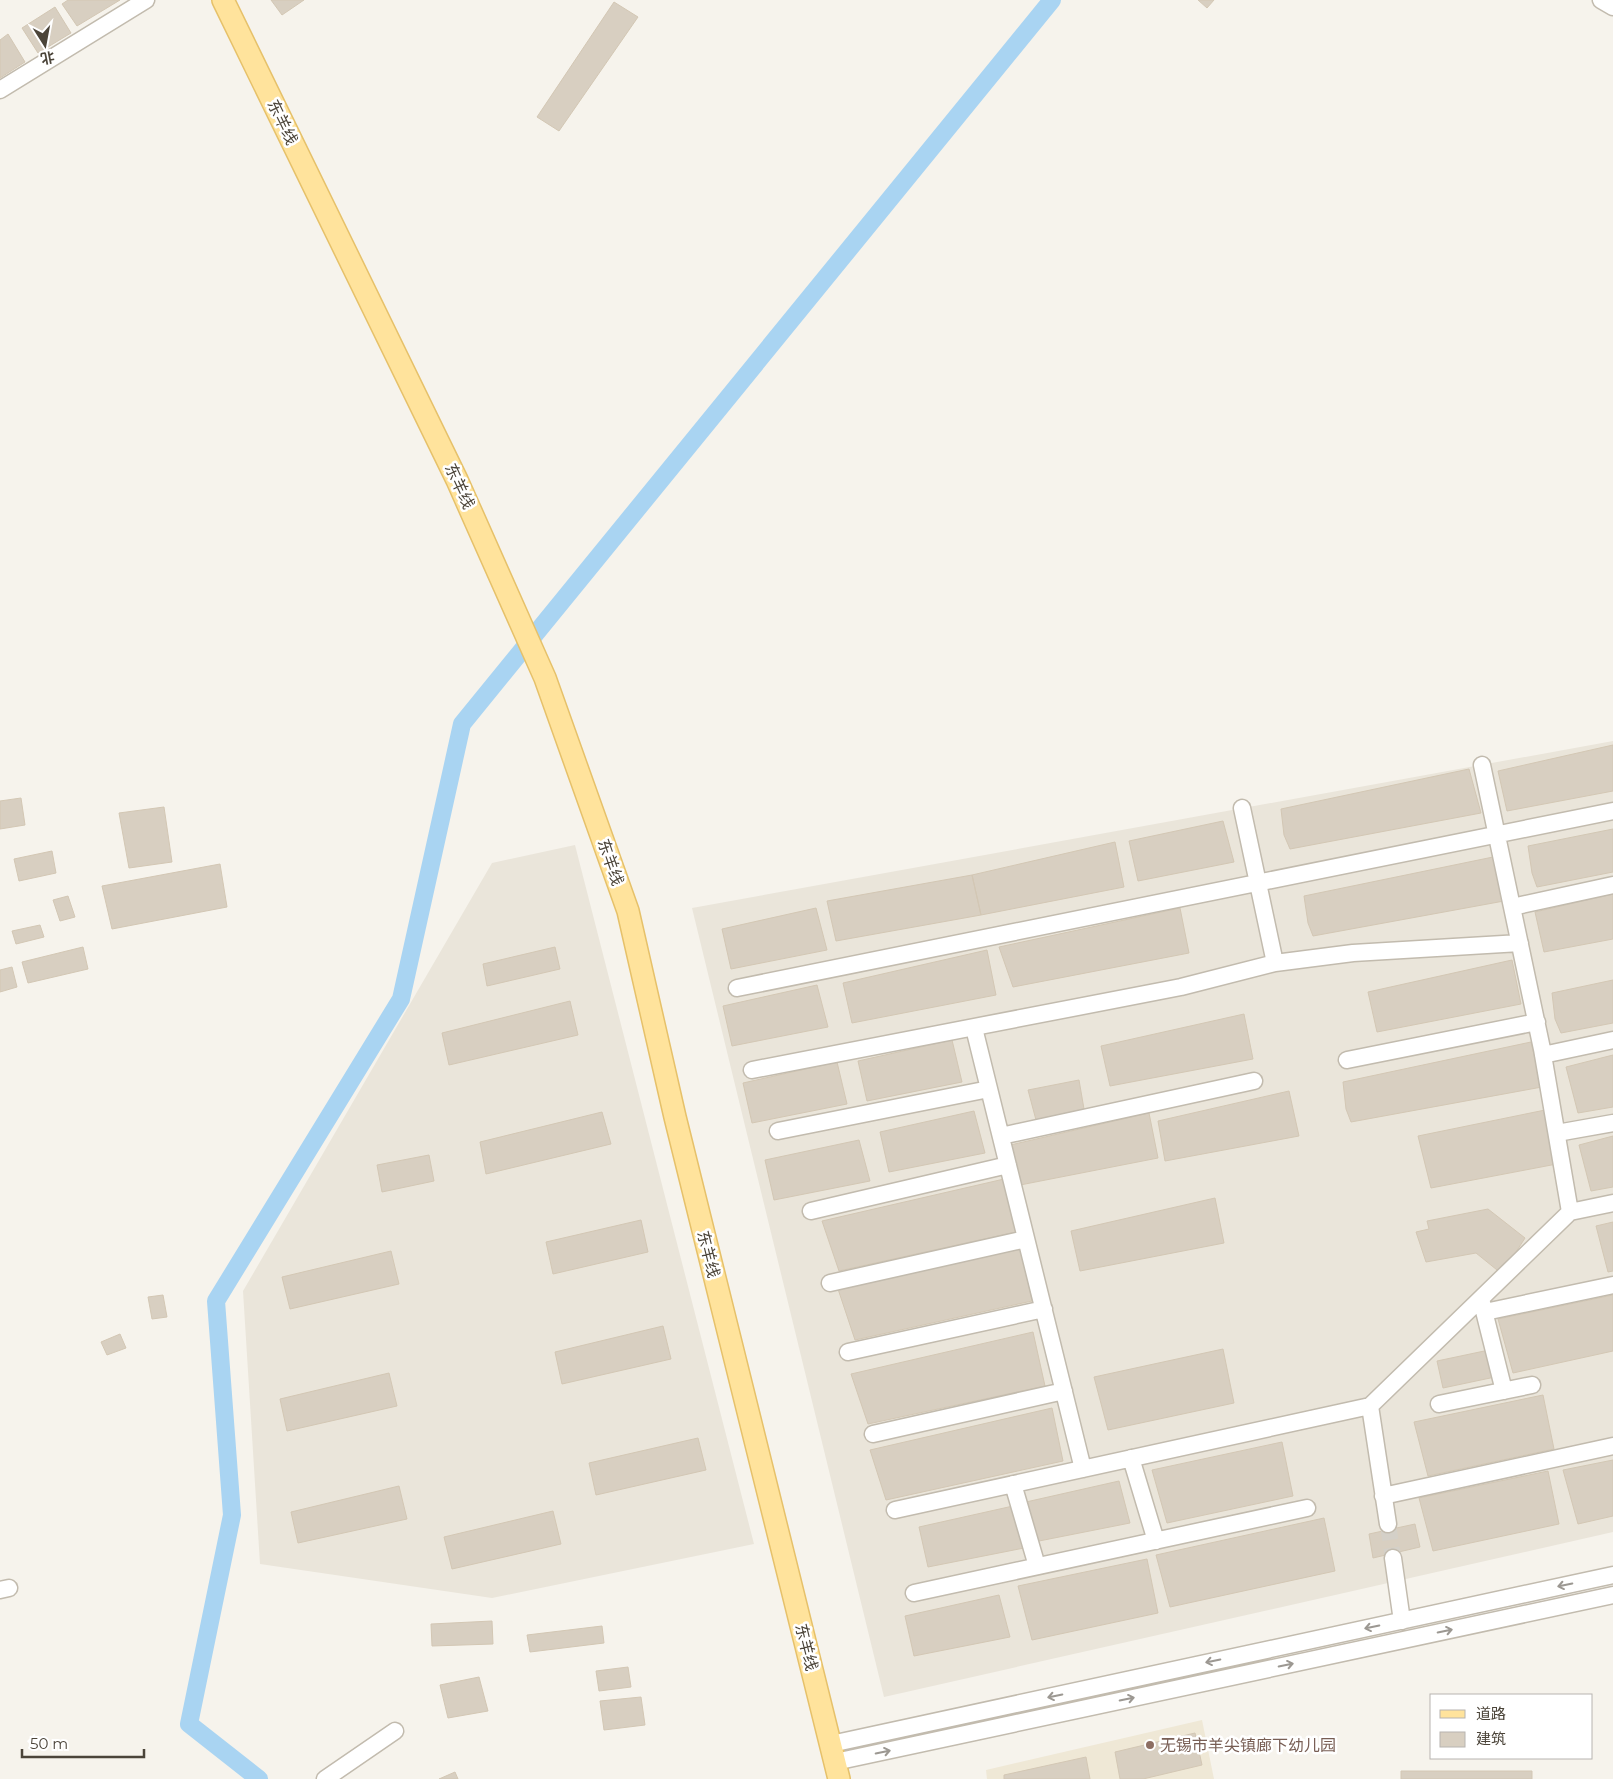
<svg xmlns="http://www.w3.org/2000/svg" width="1613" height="1779" viewBox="0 0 1613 1779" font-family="Montserrat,'Noto Sans SC',sans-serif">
  <rect width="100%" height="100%" fill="#f6f3ec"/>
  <path fill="#eae5da" d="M1613,741V1532L884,1697L692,908Z
    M575,845L754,1544L492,1598L260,1564L243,1291L492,863Z"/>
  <path fill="#efe8d6" d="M1202,1720L1214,1779H987L986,1770Z"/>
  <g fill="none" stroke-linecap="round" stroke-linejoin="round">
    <path stroke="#a9d4f2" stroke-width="18" d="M259,1779L189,1724L232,1515L216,1301L401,999L462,724L1052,0"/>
  </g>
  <path fill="#d8cfc1" stroke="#d3c7b4" d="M68,0H120L77,26L62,4Z
    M271,0H304L282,15Z
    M1198,0H1214L1207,8Z
    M614,2L638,17L559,131L537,117Z
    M55,7L71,33L38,53L22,28Z
    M8,34L25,62L0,78V40Z
    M1613,745V791L1507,811L1498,771Z
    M1469,769L1481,813L1290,849L1284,835L1281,809Z
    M21,798L25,825L0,829V801Z
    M164,807L172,862L129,868L119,813Z
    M1223,821L1234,862L1138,881L1129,841Z
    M1613,829V872L1537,887L1532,873L1528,846Z
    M1115,842L1124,887L981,915L972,875Z
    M52,851L56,873L19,881L14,859Z
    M1493,857L1504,901L1313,936L1308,923L1304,896Z
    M220,864L227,907L112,929L102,886Z
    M972,875L981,915L836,941L827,901Z
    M1613,894V939L1544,952L1535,912Z
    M68,896L75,917L60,921L53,900Z
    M816,908L827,950L731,969L722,929Z
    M1180,908L1189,953L1013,987L999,947Z
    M40,925L44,937L16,944L12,931Z
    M83,947L88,969L28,983L22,962Z
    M555,947L560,969L487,986L483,964Z
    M987,950L996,995L852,1023L843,983Z
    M1512,960L1521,1004L1377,1032L1368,992Z
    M12,967L17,987L0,992V970Z
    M1613,980V1023L1561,1033L1555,1019L1552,993Z
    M817,985L828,1027L732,1046L723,1006Z
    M570,1001L578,1035L449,1065L442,1033Z
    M1244,1014L1253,1059L1110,1086L1101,1046Z
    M952,1040L962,1082L867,1101L858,1061Z
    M1531,1042L1542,1087L1351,1122L1346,1109L1343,1082Z
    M1613,1055V1107L1578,1113L1566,1067Z
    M837,1062L847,1104L752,1123L743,1083Z
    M1079,1080L1084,1109L1036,1120L1028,1090Z
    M1289,1091L1299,1136L1165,1161L1158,1121Z
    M1550,1109L1562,1163L1431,1188L1418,1136Z
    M974,1111L985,1153L889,1172L880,1132Z
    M602,1112L611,1144L486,1174L480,1142Z
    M1149,1113L1158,1158L1015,1186L1006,1146Z
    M1613,1136V1187L1591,1191L1579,1145Z
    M859,1140L870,1181L774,1200L765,1160Z
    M429,1155L434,1181L382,1192L377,1165Z
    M1004,1179L1016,1232L839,1271L822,1221Z
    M1215,1198L1224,1243L1080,1271L1071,1231Z
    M1488,1209L1525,1238L1502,1274L1476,1253L1426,1262L1416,1232L1429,1229L1427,1221Z
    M641,1220L648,1252L553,1274L546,1242Z
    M1613,1222V1271L1608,1272L1596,1226Z
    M1021,1247L1032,1301L855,1340L838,1289Z
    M391,1251L399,1284L290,1309L282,1277Z
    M163,1295L167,1317L152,1319L148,1297Z
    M1613,1295V1351L1513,1373L1498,1319Z
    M663,1326L671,1359L562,1384L555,1352Z
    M1033,1332L1045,1386L868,1424L851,1374Z
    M120,1334L126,1348L107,1355L101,1342Z
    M1223,1349L1234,1403L1108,1430L1094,1377Z
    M1489,1350L1495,1377L1443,1388L1437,1361Z
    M389,1373L397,1406L287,1431L280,1399Z
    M1543,1395L1554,1449L1428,1476L1414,1422Z
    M1052,1408L1063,1461L886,1500L870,1450Z
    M698,1438L706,1470L596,1495L589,1463Z
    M1282,1442L1293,1496L1167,1523L1152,1470Z
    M1613,1460V1516L1578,1524L1563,1470Z
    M1548,1471L1559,1524L1433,1551L1419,1498Z
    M1119,1481L1130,1523L1034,1542L1026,1502Z
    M399,1486L407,1519L298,1543L291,1512Z
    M1013,1506L1024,1548L928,1567L919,1527Z
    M553,1511L561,1544L452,1569L444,1537Z
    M1324,1518L1335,1571L1170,1607L1156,1555Z
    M1415,1524L1420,1547L1373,1558L1369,1534Z
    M1147,1559L1158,1613L1032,1640L1018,1586Z
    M999,1595L1010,1637L914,1656L905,1616Z
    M492,1621L493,1644L432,1646L431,1624Z
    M602,1626L604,1643L530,1652L527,1635Z
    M628,1667L631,1687L599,1691L596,1671Z
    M479,1677L488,1711L448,1718L440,1685Z
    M641,1697L645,1725L604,1730L600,1701Z
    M1195,1733L1202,1765L1143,1779H1120L1115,1752Z
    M1086,1757L1090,1779H1004V1775Z
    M1401,1771H1532V1779H1401Z
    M455,1772L458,1779H439Z"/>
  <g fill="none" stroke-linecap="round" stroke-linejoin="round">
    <path stroke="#d4d0c8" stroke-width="16" stroke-dasharray="16 8" stroke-linecap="butt" d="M1388,1524L1393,1558"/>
    <g stroke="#c2bbae" stroke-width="19">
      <path id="minor" d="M1601,0L1613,7
        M0,90L146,0
        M1242,808L1275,963
        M1512,907L1613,885
        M737,988L1613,811
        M974,1028L1083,1469
        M1543,1055L1613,1040
        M1347,1060L1537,1022
        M752,1070L1181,987L1275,963L1353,953L1520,943
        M778,1131L989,1089
        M1557,1133L1613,1123
        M1001,1136L1254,1081
        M811,1211L1008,1165
        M1570,1212L1613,1203
        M830,1283L1026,1239
        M1482,1303L1504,1391
        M1485,1312L1613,1285
        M848,1352L1044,1309
        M1439,1404L1532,1385
        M873,1434L1064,1391
        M1131,1458L1156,1541
        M1013,1484L1037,1566
        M1383,1496L1613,1446
        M895,1510L1370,1406
        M1388,1524L1370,1406L1570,1212L1542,1049L1482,765
        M1393,1558L1402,1621
        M0,1590L9,1588
        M914,1593L1307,1508
        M831,1744L1613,1575
        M835,1762L1613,1595
        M325,1779L395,1731"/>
    </g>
    <g stroke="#e6c16a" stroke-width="24">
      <path id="major" d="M223,0L457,480L545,678L628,911L675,1117L839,1779"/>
    </g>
    <use href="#minor" stroke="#fff" stroke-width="16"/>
    <use href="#major" stroke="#ffe39c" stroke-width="21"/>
  </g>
  <defs><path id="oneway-shaft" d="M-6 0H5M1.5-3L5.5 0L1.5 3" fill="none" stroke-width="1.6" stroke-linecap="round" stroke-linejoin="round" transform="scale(1.25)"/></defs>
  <g stroke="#9c9892">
    <use href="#oneway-shaft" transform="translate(1565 1585) rotate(168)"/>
    <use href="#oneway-shaft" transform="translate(1372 1627) rotate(168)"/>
    <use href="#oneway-shaft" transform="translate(1445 1631) rotate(-12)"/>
    <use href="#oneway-shaft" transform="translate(1213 1661) rotate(168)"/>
    <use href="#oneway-shaft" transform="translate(1286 1665) rotate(-12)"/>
    <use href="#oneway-shaft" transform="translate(1055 1696) rotate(168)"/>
    <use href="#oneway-shaft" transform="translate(1127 1699) rotate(-12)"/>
    <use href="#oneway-shaft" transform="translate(883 1752) rotate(-12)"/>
  </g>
  <circle fill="#8d6e63" stroke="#fff" stroke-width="2" cx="1150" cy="1745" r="5"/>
  <g text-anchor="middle" stroke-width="5" stroke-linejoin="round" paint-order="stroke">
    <g font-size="16" fill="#4b4439" stroke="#fff">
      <text transform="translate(283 122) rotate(64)" y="6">东羊线</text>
      <text transform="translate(460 486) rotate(65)" y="6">东羊线</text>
      <text transform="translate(611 862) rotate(71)" y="6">东羊线</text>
      <text transform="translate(709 1254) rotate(76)" y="6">东羊线</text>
      <text transform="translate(807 1647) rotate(76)" y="6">东羊线</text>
    </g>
    <g font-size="16" fill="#785e54" stroke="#fff" text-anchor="start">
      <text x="1160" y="1751">无锡市羊尖镇廊下幼儿园</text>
    </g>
  </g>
  <rect x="1430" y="1694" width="162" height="65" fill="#ffffff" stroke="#b7b4b0"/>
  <rect x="1440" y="1710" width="25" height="8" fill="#ffe39c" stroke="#b7b4b0"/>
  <text x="1476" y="1719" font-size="15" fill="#4b4439">道路</text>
  <rect x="1440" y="1732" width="25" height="15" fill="#d8cfc1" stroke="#b7b4b0"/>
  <text x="1476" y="1744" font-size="15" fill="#4b4439">建筑</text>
  <g transform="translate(45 45) rotate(169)" stroke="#ffffff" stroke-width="4" paint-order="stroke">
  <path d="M0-4L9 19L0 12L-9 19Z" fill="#4b4439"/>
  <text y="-8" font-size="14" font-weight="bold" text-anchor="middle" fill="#4b4439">北</text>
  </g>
  <path d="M22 1749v8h122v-8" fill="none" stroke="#4b4439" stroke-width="2.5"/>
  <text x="30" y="1749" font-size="15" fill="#4b4439" stroke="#ffffff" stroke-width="4" paint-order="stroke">50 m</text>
</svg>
